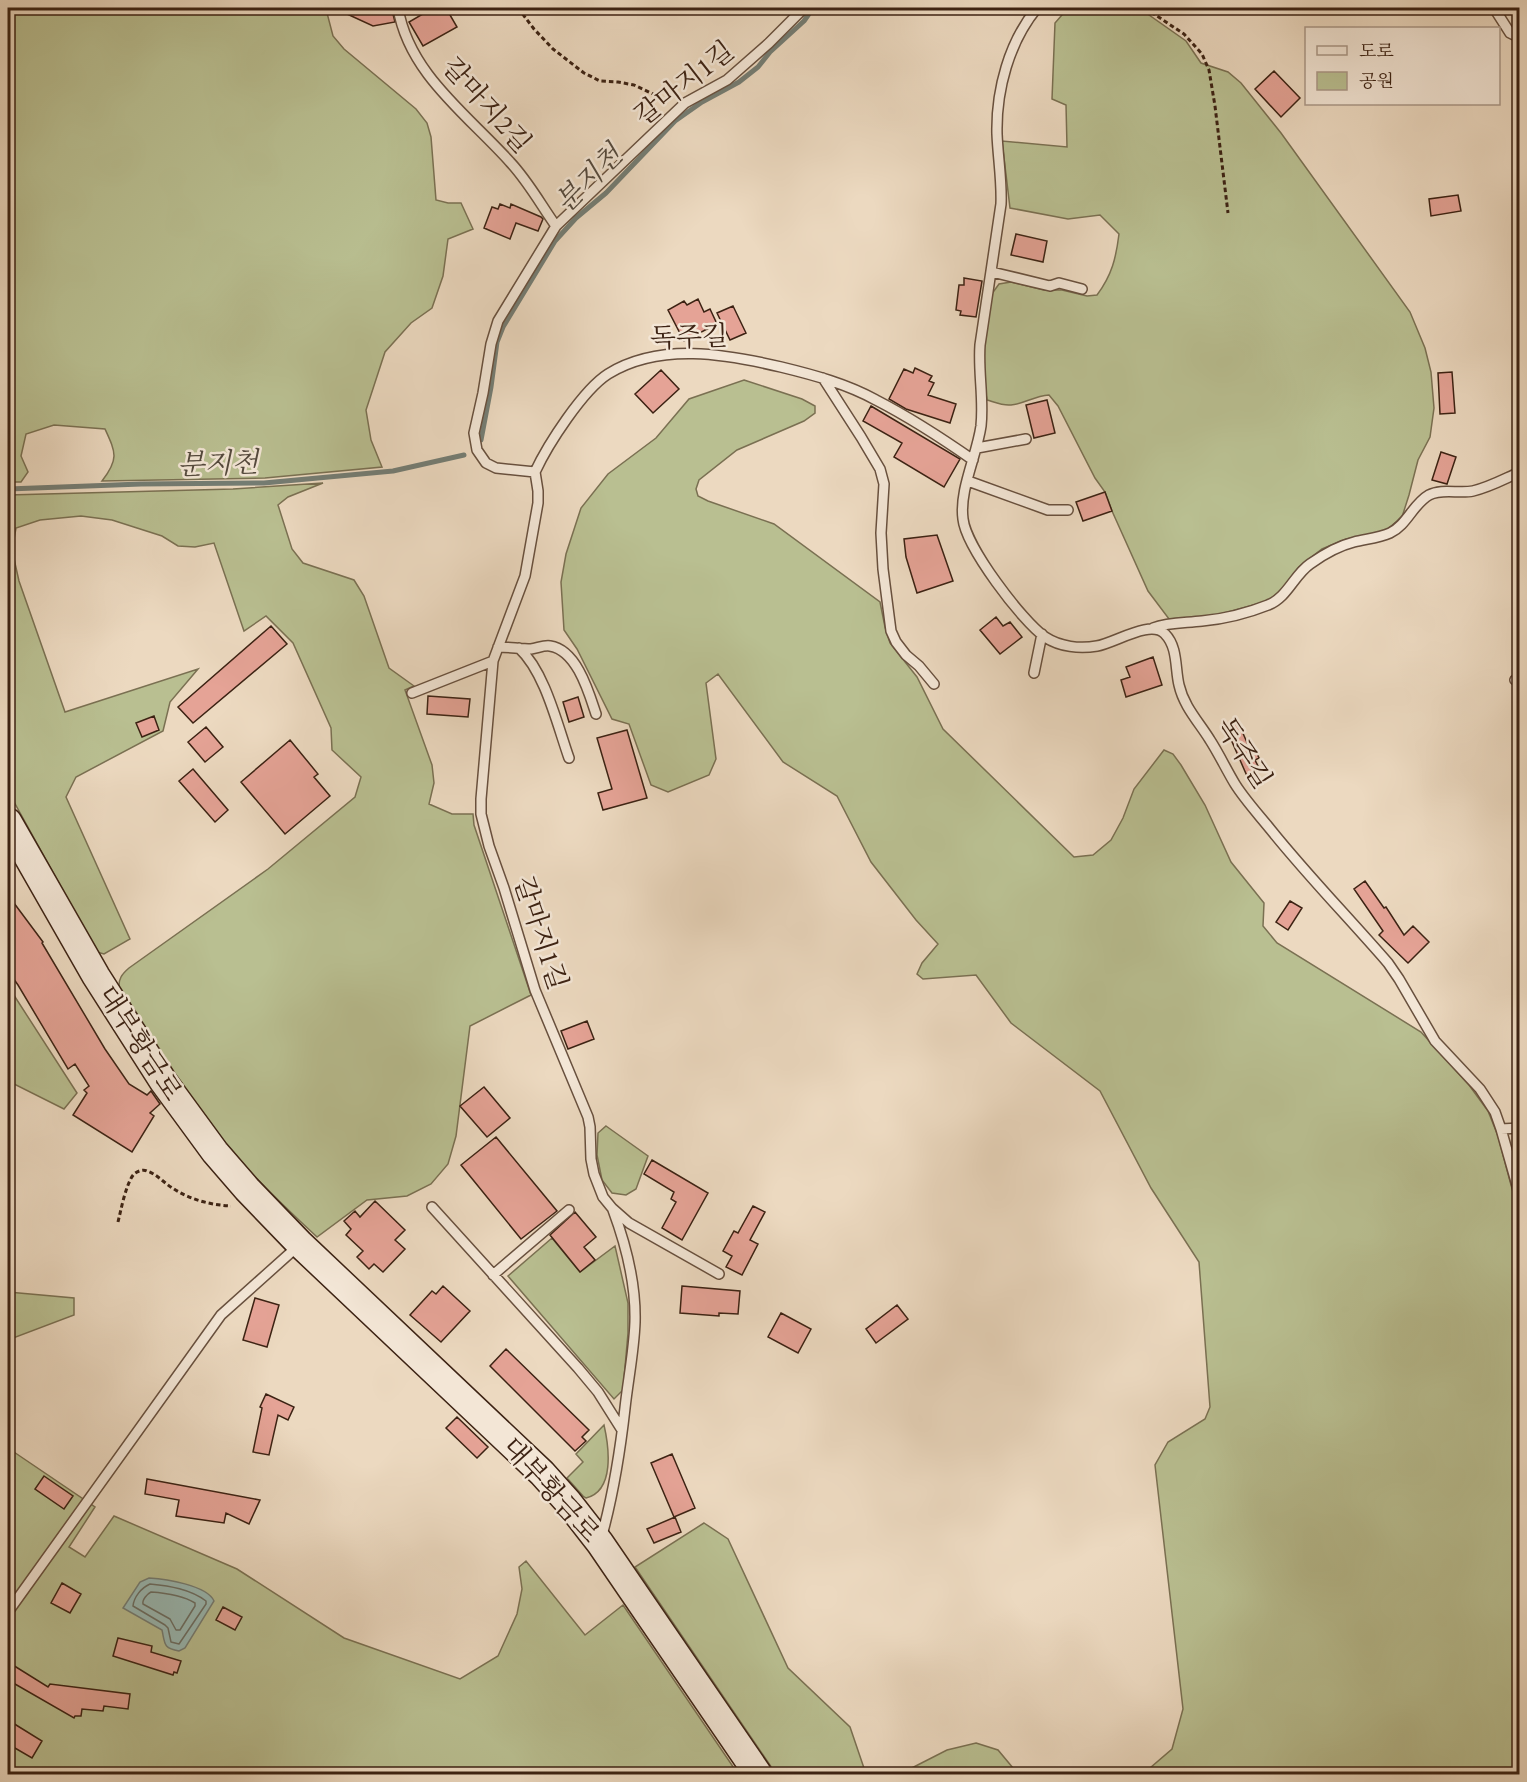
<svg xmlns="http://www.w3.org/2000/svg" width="1527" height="1782" viewBox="0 0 1527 1782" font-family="'EB Garamond','Noto Serif KR',serif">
  <rect width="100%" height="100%" fill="#ecd9c0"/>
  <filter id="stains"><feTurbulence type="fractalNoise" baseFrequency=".00333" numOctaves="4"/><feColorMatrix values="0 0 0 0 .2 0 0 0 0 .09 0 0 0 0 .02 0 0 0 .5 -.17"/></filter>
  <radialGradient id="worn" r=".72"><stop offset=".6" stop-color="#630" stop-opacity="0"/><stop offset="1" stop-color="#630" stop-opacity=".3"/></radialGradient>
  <path fill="#b9bf91" stroke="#7a7052" stroke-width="1.5" d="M8,8H333L334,10L327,13L333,36L344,49L416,109L427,123L431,137L436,200L448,203H461L473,229L448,239L443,276L432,308L411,323L385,352L366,410L371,440L382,467L265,478L102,481C119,459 116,453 105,429L54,425L26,434L21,456L28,472L21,482H8Z
    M1068,8H1139L1186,41L1201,63L1228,72L1241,83L1281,133L1410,312L1425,348L1431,372L1434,408L1430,437L1418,460L1409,495L1402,517L1384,532L1346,539L1322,549L1299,567L1284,588L1268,601L1213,616L1169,619L1148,591L1112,511L1105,492L1095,478L1058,406L1049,395C1034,396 1024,404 1011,405C1003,406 994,402 987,400L983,377V355L991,295L999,284L1011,282L1044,290H1062L1087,296L1097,295C1112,275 1116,258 1119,234L1100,215L1068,219L1010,208L1002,141L1067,147L1066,105L1052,99L1055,23Z
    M744,380L802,399L815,406V413L804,421L737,450L699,480L696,489L698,496L708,501L774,524L880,602L885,627L890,643L917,677L943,729L1074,857L1093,855L1111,840L1123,818L1134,789L1164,750L1173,754L1181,765L1205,805L1231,862L1264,903L1263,926L1277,943L1421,1032L1469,1085L1488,1111L1498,1136L1519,1215V1774H1143L1172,1749L1183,1709L1155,1465L1168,1442L1205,1419L1210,1407L1199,1262L1151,1188L1100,1091L1011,1023L976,975L923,979L917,974L922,963L938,944L916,920L871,862L837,796L783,762L718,674L706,683L716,759L709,775L668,792L651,785L629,724L612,719L577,649L564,630L561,582L566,554L581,508L608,474L656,438L689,399Z
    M323,483L288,497L278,505L292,549L303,563L354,580L364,596L389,668L414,686L405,690L432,765L434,783L429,804L452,814H473L474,825L531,995L470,1026L456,1136L448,1164L431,1184L407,1196L367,1200L317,1237C282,1204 245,1170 215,1130C181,1085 150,1037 119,989C118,979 122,974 129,968L268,869L355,797L361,777L332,750L331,728L293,643L266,616L244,631L214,543L195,547L178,546L162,536L112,520L81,516L40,520L16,528L12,550L19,581L65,712L198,669L170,702L163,731L76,777L66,797L130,939L104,954L97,952L8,791V495L233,489Z
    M8,986L77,1093L64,1109L14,1084L8,1063Z
    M606,1126L648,1156L636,1189L626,1195L612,1193L602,1180L597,1155L598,1133Z
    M552,1238L580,1272L615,1246L628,1303V1333L623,1390L614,1399L508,1276Z
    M8,1292L74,1298V1315L8,1340Z
    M604,1425C609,1447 615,1491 586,1498L583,1496L567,1478L583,1462L576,1454Z
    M8,1448L95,1507L69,1547L85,1557L114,1516L237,1569L344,1638L460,1679L498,1656L517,1614L522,1589L519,1567L526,1561L585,1635L623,1605L738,1774H8Z
    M704,1523L728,1539L788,1668L850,1727L866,1774H776L635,1567Z
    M976,1743L998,1750L1018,1774H900L947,1750Z"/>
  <path fill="#99bab5" stroke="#747d74" stroke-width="1.5" d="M149,1578C165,1579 207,1585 214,1601L185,1648L179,1651C163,1648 165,1644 162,1630L123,1608L140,1582Z"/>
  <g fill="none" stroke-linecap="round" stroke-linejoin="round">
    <path stroke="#6a6e64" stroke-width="1.5" d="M150,1584C170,1586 190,1589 206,1601V1604L179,1644L171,1642L168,1628L165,1625L133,1606C134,1597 141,1588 150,1584Z
      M151,1592C166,1593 182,1595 195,1603V1606L180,1630H176L170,1619L143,1604C142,1600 147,1594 151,1592Z"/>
    <path stroke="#747d74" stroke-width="5" d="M481,440L491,387L497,342L503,327L555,241L576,218L606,193L675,121L702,102L739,82L758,67L770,52L804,21L813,8
      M8,489L141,484L264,483L393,471L464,455
      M8,1079V1082"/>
  </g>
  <path fill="#e5a396" stroke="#3c2213" stroke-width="1.5" d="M334,8H380L393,14L395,22L373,26Z
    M433,8H446L457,27L423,46L409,22Z
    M1274,71L1300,98L1281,117L1255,89Z
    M1458,195L1461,211L1431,216L1429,199Z
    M500,204L510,208L511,204L541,217L543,219L538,231L516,223L510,239L484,228L492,207L498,209Z
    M1016,234L1047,241L1043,262L1011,255Z
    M964,278L982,281L976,317L960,315L961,311L956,310L959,285H964Z
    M698,299L704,312L710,309L717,324L684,341L668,310L684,301L687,305Z
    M733,306L746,333L730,340L717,313Z
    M915,368L932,376L929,381L934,383L928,395L956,404L950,423L906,409L889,399L904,369L913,373Z
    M661,370L679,389L653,413L635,394Z
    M1452,372L1455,413L1440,414L1438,373Z
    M1047,400L1055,433L1034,438L1026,405Z
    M871,406L960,459L944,487L894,457L902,443L863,421Z
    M1441,452L1456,457L1447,484L1432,480Z
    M1105,492L1112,511L1083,521L1076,502Z
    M937,535L953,581L917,593L906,557L904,539Z
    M996,617L1003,626L1010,622L1022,637L1000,654L980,630Z
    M271,626L287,644L193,723L178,707Z
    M1153,657L1162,685L1126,697L1121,680L1130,677L1126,667Z
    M428,696L470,699L468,717L427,714Z
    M578,697L584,717L569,722L563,702Z
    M154,716L159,730L142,737L136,723Z
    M1238,722L1249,747L1253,745L1259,758L1255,760L1260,770L1247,776L1226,728Z
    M206,727L223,747L205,762L188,742Z
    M627,730L647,798L603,810L598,793L612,789L597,738Z
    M290,740L318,774L314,777L330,796L285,834L241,782Z
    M193,769L228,810L215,822L179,781Z
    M1365,881L1384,908L1386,907L1404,935L1413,926L1429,942L1408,963L1379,935L1383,931L1354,889Z
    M8,895L43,942L42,943L105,1049L129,1084L147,1095L151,1091L160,1104L150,1113L154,1116L132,1152L73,1115L87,1093L84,1090L89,1086L75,1064L68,1069L18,985L8,971Z
    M1290,901L1302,908L1288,930L1276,922Z
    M587,1021L594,1039L568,1049L561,1031Z
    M484,1087L510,1118L487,1137L460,1106Z
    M496,1137L557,1211L521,1239L461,1165Z
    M652,1160L708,1193L682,1240L662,1228L676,1202L671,1199L674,1192L644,1174Z
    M375,1201L405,1230L395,1240L405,1249L383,1272L374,1264L369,1269L357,1257L363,1251L346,1235L351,1229L344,1221L355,1211L360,1217Z
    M753,1206L765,1212L750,1240L758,1244L742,1275L726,1267L732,1256L723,1251L734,1231L738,1233Z
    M575,1212L596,1237L584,1247L595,1260L580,1272L550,1235Z
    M443,1286L470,1311L441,1342L410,1315L432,1291L436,1294Z
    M682,1286L740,1291L738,1314L719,1313V1316L680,1313Z
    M255,1298L279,1305L267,1347L243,1340Z
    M897,1305L908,1319L876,1343L866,1329Z
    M781,1313L811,1329L798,1353L768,1337Z
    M506,1349L589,1430L582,1437L586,1441L575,1451L490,1366Z
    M266,1394L294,1407L288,1420L278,1415L269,1455L253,1452L262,1408L260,1407Z
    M457,1417L488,1447L477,1458L446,1428Z
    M672,1454L695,1508L674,1517L651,1463Z
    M44,1476L73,1496L64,1509L35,1489Z
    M147,1479L260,1500L249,1524L226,1513L224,1523L176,1516L179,1500L145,1494Z
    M675,1517L681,1532L654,1543L647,1529Z
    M62,1583L81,1594L70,1613L51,1603Z
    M223,1607L242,1617L235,1630L216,1620Z
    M118,1638L152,1646L151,1652L181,1661L177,1673L174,1672L173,1675L113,1656Z
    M8,1662L48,1687L50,1684L130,1694L128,1709L104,1706L103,1711L82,1709L81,1716H75L74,1718L8,1680Z
    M8,1720L42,1741L32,1758L8,1744Z"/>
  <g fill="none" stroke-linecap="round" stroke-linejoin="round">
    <g stroke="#68503e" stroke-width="12">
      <path id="service" d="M398,8C409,74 468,115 510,162C528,181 541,205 556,226
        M1037,8C1009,42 996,90 997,134C998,158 1002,181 1001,204L980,345C978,372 984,399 981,426C977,455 959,490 963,519C966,547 1022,621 1045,637C1060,647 1080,649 1097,646C1115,643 1151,619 1165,634C1178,647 1175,669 1179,685C1184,707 1199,722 1210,740C1219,754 1226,769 1235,784C1245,800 1259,815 1271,830C1308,876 1349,918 1388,963L1399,979L1435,1041L1480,1089L1495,1112L1501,1129L1520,1196
        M1494,8L1510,33L1520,38
        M992,272L1050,286L1059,283L1082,289
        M823,378L861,437L880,469L884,484L881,533L883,569L891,631L896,642L906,655L919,666L934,684
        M977,448L1026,439
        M535,472L538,491V503L525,576L493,661L481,799V814L489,846L504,888L535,990L588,1117L590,1127L591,1159L594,1174L603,1197L612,1208L629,1223L719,1274
        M535,472L496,468L486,463L477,450L474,433L483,393L491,344L498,321L556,226L685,103L727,80L769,43L804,8
        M535,472C548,444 583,390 608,374C660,342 726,354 781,367C814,375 847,384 876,400C909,417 943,439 973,460
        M968,481L1048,510H1068
        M1153,628C1169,622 1185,623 1202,621C1224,619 1248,613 1268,605C1287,598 1294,575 1310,564C1324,554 1338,546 1354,542C1366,539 1379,538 1390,533C1407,525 1413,504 1429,495C1442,488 1459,494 1473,491C1490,487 1504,479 1520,472
        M498,647C509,647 521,649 531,649C538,648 544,645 550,646C577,650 589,693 596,714
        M519,648C545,672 557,724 569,758
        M1034,673L1042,634
        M1515,680L1520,677
        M412,693L493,661
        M1501,1129L1520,1128
        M432,1207L578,1368L598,1392L622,1430
        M493,1275L569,1210
        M601,1539C613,1496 620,1453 625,1408C628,1380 634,1351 635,1322C636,1284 626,1245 613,1210
        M8,1612L221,1315L298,1246"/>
    </g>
    <g stroke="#3c2213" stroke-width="30">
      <path id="secondary" d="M8,822L96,976L163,1081L215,1152L247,1189L300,1244L542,1473L568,1502L600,1543L758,1774"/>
    </g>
    <path stroke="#3c2213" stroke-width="3" stroke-dasharray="4.5 3" stroke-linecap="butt" d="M464,8L469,9L476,8
      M518,8L534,29L553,49L584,73L600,81L618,82L634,85L653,94L665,103
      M1145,8L1184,34L1202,54L1209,70L1215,106L1228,213
      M118,1222C121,1210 126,1183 134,1174C138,1171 143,1169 147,1171C157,1174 165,1184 174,1189C191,1200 211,1205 231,1206"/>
    <use href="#service" stroke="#f3e6d6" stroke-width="9"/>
    <use href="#secondary" stroke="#f3e6d6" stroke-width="27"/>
  </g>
  <g text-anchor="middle" stroke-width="5" stroke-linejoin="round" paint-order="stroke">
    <g font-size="27" fill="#3c2213" stroke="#f3e6d6">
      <text transform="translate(684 83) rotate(-38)" y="9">갈마지1길</text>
      <text transform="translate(487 105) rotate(48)" y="9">갈마지2길</text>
      <text transform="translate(689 337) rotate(-2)" y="9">독주길</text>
      <text transform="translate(1244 753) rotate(57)" y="9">독주길</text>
      <text transform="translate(541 933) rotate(72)" y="9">갈마지1길</text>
      <text transform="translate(140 1043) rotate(57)" y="9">대부황금로</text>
      <text transform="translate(551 1490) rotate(48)" y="9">대부황금로</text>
    </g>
    <g font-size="28" font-style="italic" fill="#53483c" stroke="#f3e6d6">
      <text transform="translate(588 178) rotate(-45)" y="10">분지천</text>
      <text transform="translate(218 463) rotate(-2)" y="10">분지천</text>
    </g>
  </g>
  <rect width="1527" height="1782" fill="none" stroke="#ecd9c0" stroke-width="30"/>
  <rect x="9" y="9" width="1509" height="1764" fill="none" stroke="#3c2213" stroke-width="3"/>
  <rect x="15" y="15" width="1497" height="1752" fill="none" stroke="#3c2213" stroke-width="1.5"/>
  <rect x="1305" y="27" width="195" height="78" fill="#f3e6d6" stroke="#aa9888" stroke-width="1.5"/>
  <rect x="1317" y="46" width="30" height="9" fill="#f3e6d6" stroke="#aa9888" stroke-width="1.5"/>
  <text x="1359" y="57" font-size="18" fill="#3c2213">도로</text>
  <rect x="1317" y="72" width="30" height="18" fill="#b9bf91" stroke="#aa9888" stroke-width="1.5"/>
  <text x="1359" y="87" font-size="18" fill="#3c2213">공원</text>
  <rect width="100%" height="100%" filter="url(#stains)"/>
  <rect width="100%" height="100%" fill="url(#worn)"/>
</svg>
